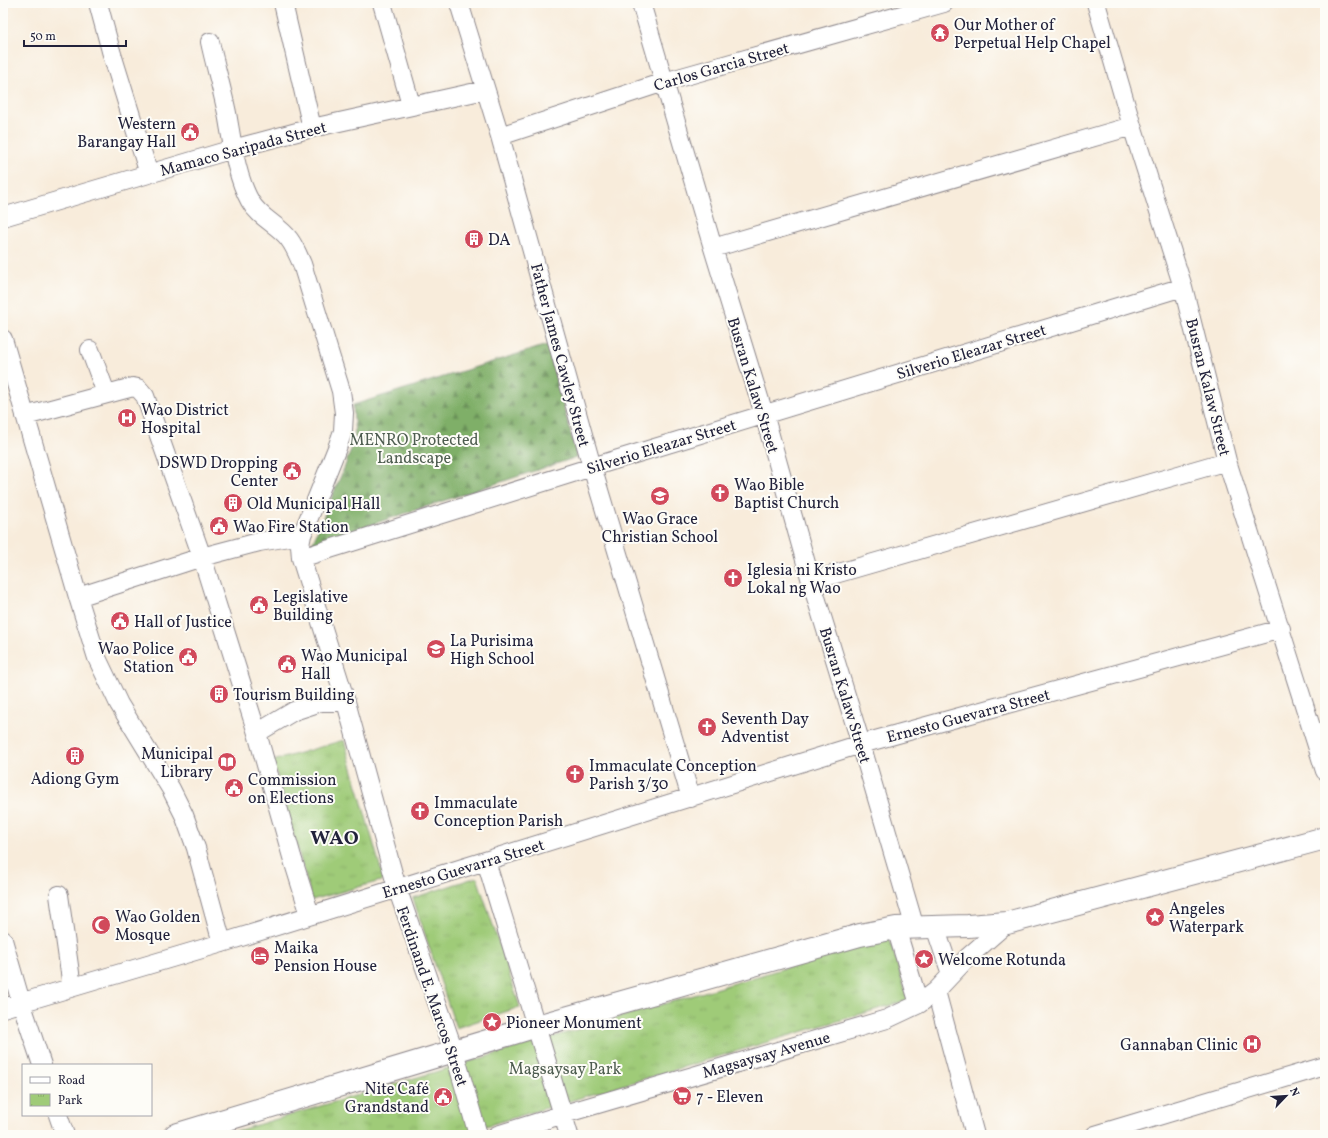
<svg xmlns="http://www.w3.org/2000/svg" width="1328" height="1138" viewBox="0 0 1328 1138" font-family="Vollkorn,serif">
  <defs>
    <pattern id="forest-firs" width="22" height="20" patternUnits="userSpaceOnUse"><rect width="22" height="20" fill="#7faf68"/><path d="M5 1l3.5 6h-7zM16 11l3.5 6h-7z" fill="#688e57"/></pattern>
    <pattern id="park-tufts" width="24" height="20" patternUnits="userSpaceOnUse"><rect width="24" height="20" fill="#9fcb78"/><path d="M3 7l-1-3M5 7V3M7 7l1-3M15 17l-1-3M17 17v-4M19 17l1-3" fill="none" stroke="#89ae69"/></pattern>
  </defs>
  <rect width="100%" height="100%" fill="#fdfcf7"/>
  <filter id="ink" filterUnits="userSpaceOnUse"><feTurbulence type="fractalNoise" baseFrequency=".025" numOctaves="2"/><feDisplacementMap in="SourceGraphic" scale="8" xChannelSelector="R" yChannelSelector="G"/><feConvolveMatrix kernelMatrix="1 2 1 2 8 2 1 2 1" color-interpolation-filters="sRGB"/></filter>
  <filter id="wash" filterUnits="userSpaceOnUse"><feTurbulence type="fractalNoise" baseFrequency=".012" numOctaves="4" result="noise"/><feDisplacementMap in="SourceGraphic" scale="16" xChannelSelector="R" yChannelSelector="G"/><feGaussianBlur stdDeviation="0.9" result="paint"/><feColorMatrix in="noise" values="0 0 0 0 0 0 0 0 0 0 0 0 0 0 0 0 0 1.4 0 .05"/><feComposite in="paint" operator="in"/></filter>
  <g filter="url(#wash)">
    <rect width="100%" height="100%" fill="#f8ecdb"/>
    <path fill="url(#forest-firs)" stroke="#506852" d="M547,345L577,457L312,544L345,466L355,438L353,405Z"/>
    <path fill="url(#park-tufts)" stroke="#60765a" d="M344,740L384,880L312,900L273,761Z
      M477,877L520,1007L456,1028L413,898Z
      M889,937L908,1000L456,1135H223Z"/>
  </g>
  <g filter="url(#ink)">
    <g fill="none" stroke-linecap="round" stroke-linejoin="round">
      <g stroke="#8d878b" stroke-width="20">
        <path id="minor" d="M98,3L111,51L149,174
          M283,3L312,128
          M382,3L411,105
          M459,3L500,136L592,467L691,798
          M641,3L713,248L764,414L811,581L861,744L915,928
          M1096,3L1132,126L1183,287L1227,461L1325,771
          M210,42C215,65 222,89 227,113C232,141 236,176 250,201C259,218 279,225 289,239C295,247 298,255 302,264L341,391L344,413L343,431L337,448L302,535L300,545L301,558L346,702L397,888L454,1051L478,1135
          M500,136L664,82L944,3
          M3,217L233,149L312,128L485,90
          M713,248L1132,126
          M3,339L78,597L97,658L119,704L171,789L184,815L196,848L222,943
          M90,350L106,393
          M25,416L133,387L138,388L145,396L202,557L257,733L292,857L310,915
          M301,558L592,467L1183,287
          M811,581L1227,461
          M78,597L202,557L259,542L302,535
          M257,733L294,711L321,702H346
          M486,861L569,1135
          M59,895L72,987
          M935,927L951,974
          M896,928L919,1004
          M3,940L21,1002L42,1065
          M936,991L975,1135
          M3,1008L222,943L861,744L1281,629
          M58,1115L65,1135
          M497,1135L564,1114L887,1019L919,1004L936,991L968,957L1007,923
          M1095,1135L1325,1066"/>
      </g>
      <g stroke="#8d878b" stroke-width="24">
        <path id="major" d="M175,1135L537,1026L860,935L896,928L968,926L1007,923L1325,838"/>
      </g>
      <use href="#minor" stroke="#fff" stroke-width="18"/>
      <use href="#major" stroke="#fff" stroke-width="22"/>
    </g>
  </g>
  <defs>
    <g id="temple-disc" transform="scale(1)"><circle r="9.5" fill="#d1495b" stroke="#fdfcf7"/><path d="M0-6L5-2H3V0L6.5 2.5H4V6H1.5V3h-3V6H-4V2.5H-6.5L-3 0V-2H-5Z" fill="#fff"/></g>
    <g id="civic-disc" transform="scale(1)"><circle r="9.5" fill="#d1495b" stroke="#fdfcf7"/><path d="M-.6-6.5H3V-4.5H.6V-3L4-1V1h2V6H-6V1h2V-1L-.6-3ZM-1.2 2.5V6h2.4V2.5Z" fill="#fff"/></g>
    <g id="building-disc" transform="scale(1)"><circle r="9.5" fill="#d1495b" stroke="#fdfcf7"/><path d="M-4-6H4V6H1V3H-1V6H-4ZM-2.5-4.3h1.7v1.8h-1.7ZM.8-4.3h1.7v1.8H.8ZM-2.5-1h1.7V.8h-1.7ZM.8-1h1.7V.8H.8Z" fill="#fff"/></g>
    <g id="hospital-disc" transform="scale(1)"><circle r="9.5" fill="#d1495b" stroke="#fdfcf7"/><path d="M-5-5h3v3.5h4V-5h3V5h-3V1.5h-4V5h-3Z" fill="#fff"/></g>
    <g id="church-disc" transform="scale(1)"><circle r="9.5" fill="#d1495b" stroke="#fdfcf7"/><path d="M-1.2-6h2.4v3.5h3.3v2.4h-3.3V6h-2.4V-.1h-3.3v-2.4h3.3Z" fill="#fff"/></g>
    <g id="school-disc" transform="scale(1)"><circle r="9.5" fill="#d1495b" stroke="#fdfcf7"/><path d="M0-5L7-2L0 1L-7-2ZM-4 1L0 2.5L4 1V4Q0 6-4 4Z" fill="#fff"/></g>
    <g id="library-disc" transform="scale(1)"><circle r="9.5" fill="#d1495b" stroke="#fdfcf7"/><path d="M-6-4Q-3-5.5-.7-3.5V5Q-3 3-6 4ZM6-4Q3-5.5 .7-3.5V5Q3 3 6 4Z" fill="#fff"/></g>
    <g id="sight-disc" transform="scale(1)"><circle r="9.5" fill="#d1495b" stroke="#fdfcf7"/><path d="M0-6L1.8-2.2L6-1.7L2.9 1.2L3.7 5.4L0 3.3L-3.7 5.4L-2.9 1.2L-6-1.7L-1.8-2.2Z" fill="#fff"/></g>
    <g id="mosque-disc" transform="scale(1)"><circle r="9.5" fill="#d1495b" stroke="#fdfcf7"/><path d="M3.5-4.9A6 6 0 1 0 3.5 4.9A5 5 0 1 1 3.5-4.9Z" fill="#fff"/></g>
    <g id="hotel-disc" transform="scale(1)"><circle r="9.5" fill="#d1495b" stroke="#fdfcf7"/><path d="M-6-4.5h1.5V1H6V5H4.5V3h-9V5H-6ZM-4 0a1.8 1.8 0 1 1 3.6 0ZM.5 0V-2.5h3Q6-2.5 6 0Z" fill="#fff"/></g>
    <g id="supermarket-disc" transform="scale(1)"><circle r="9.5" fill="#d1495b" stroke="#fdfcf7"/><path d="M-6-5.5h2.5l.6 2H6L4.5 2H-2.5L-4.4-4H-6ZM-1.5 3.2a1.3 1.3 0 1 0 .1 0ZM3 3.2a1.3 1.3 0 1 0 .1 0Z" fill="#fff"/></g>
  </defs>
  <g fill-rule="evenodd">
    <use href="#temple-disc" x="940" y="33"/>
    <use href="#civic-disc" x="190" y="132"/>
    <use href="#building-disc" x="474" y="239"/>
    <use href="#hospital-disc" x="127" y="418"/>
    <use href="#civic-disc" x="292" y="471"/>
    <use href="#church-disc" x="720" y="493"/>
    <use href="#school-disc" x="660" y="496"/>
    <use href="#building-disc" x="233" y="503"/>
    <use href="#civic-disc" x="219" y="526"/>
    <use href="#church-disc" x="733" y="578"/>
    <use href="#civic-disc" x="259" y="605"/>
    <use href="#civic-disc" x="120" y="621"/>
    <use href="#school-disc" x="436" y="649"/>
    <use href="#civic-disc" x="188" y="657"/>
    <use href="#civic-disc" x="287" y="664"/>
    <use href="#building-disc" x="219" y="694"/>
    <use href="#church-disc" x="707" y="727"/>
    <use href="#building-disc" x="75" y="756"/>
    <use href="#library-disc" x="227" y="762"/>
    <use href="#church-disc" x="575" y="774"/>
    <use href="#civic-disc" x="234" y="788"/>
    <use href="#church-disc" x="420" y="811"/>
    <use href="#sight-disc" x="1155" y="917"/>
    <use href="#mosque-disc" x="101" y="925"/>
    <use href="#hotel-disc" x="260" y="956"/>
    <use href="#sight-disc" x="924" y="959"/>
    <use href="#sight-disc" x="492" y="1022"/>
    <use href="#hospital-disc" x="1252" y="1044"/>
    <use href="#supermarket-disc" x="682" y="1096"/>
    <use href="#civic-disc" x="443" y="1097"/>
  </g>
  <g text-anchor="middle" stroke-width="4" stroke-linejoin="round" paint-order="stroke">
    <g font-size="16" fill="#22223b" stroke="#fdfcf7" text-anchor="start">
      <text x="954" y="30">Our Mother of<tspan x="954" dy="18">Perpetual Help Chapel</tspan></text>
      <text x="176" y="129" text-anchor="end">Western<tspan x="176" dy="18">Barangay Hall</tspan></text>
      <text x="488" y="245">DA</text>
      <text x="141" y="415">Wao District<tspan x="141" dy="18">Hospital</tspan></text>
      <text x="278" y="468" text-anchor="end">DSWD Dropping<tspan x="278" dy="18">Center</tspan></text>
      <text x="734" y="490">Wao Bible<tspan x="734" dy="18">Baptist Church</tspan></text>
      <text x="247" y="509">Old Municipal Hall</text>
      <text x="660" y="524" text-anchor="middle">Wao Grace<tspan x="660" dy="18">Christian School</tspan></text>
      <text x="233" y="532">Wao Fire Station</text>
      <text x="747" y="575">Iglesia ni Kristo<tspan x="747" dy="18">Lokal ng Wao</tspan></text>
      <text x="273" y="602">Legislative<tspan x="273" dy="18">Building</tspan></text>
      <text x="134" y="627">Hall of Justice</text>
      <text x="450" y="646">La Purisima<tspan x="450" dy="18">High School</tspan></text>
      <text x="174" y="654" text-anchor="end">Wao Police<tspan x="174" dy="18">Station</tspan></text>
      <text x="301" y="661">Wao Municipal<tspan x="301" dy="18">Hall</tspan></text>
      <text x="233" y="700">Tourism Building</text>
      <text x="721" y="724">Seventh Day<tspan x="721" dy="18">Adventist</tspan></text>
      <text x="213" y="759" text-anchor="end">Municipal<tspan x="213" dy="18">Library</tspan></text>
      <text x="589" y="771">Immaculate Conception<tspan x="589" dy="18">Parish 3/30</tspan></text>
      <text x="75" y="784" text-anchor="middle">Adiong Gym</text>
      <text x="248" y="785">Commission<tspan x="248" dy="18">on Elections</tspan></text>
      <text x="434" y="808">Immaculate<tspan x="434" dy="18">Conception Parish</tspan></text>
      <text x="1169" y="914">Angeles<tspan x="1169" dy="18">Waterpark</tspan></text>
      <text x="115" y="922">Wao Golden<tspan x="115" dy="18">Mosque</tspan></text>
      <text x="274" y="953">Maika<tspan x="274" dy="18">Pension House</tspan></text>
      <text x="938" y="965">Welcome Rotunda</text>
      <text x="506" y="1028">Pioneer Monument</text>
      <text x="1238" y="1050" text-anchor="end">Gannaban Clinic</text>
      <text x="429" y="1094" text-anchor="end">Nite Café<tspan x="429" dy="18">Grandstand</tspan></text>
      <text x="696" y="1102">7 - Eleven</text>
    </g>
    <g font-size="16" fill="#22223b" stroke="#fdfcf7">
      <text transform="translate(721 66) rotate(-16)" y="6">Carlos Garcia Street</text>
      <text transform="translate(243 148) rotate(-15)" y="6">Mamaco Saripada Street</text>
      <text transform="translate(971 351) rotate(-17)" y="6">Silverio Eleazar Street</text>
      <text transform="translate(561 355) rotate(75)" y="6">Father James Cawley Street</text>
      <text transform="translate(754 385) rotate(73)" y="6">Busran Kalaw Street</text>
      <text transform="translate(1209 387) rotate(76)" y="6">Busran Kalaw Street</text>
      <text transform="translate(661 446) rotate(-17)" y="6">Silverio Eleazar Street</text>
      <text transform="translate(846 695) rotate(73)" y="6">Busran Kalaw Street</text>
      <text transform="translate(968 715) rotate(-15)" y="6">Ernesto Guevarra Street</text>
      <text transform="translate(463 868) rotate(-17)" y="6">Ernesto Guevarra Street</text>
      <text transform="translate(433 996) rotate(71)" y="6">Ferdinand E. Marcos Street</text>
      <text transform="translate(766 1054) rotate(-16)" y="6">Magsaysay Avenue</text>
    </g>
    <g font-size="16" fill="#4e5d50" stroke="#fdfcf7">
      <text x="414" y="445">MENRO Protected<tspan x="414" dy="18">Landscape</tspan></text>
      <text x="565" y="1074">Magsaysay Park</text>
    </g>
    <g font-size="20" font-weight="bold" letter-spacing="1" fill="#22223b" stroke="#fdfcf7">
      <text x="335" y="844">WAO</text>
    </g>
  </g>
  <rect width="1328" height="1138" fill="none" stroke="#fdfcf7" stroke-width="16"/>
  <rect x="22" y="1064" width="130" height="52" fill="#fdfcf7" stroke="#a5a5ac"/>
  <rect x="30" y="1077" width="20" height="6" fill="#ffffff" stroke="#a5a5ac"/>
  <text x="58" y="1084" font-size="12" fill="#22223b">Road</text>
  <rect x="30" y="1094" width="20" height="12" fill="url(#park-tufts)" stroke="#a5a5ac"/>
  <text x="58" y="1104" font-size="12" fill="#22223b">Park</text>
  <g transform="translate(1286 1096) rotate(65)" stroke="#fdfcf7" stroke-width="3" paint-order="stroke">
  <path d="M0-3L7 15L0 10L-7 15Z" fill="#22223b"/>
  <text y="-6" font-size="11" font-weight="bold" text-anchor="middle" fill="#22223b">N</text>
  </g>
  <path d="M24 40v6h102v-6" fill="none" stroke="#22223b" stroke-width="2"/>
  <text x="30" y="40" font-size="12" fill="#22223b" stroke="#fdfcf7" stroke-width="3" paint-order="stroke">50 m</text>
</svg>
